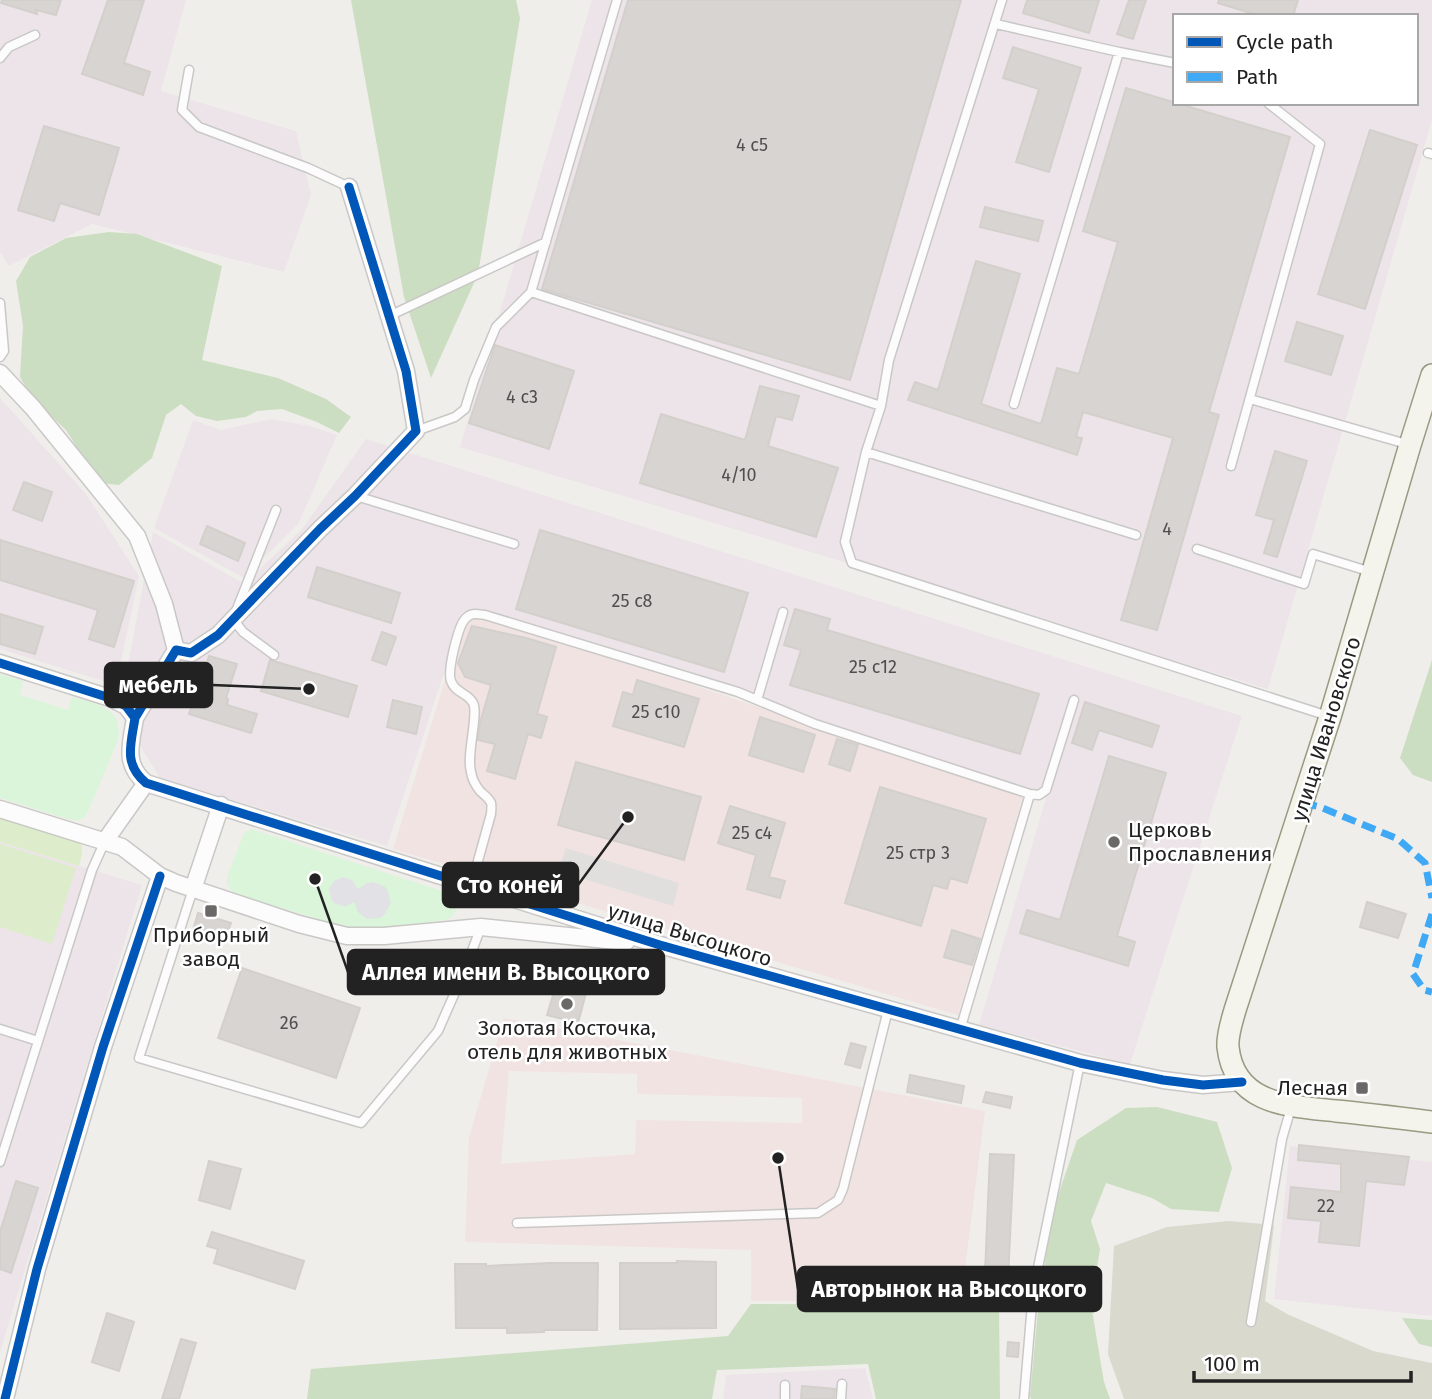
<svg xmlns="http://www.w3.org/2000/svg" width="1432" height="1399" viewBox="0 0 1432 1399" font-family="'Fira Sans',sans-serif">
  <rect width="100%" height="100%" fill="#f0eeeb"/>
  <path fill="#f1e3e1" fill-rule="evenodd" d="M467,608L1023,797L958,1015L393,849Z
    M504,1018L985,1111L961,1301H751V1250L465,1242L469,1137ZM509,1071L637,1074V1094L802,1098V1123L636,1120L635,1154L501,1164Z"/>
  <path fill="#ede4e9" fill-rule="evenodd" d="M0,0H186L161,91L296,131L311,195L284,272L92,224L9,266L0,252Z
    M592,0H1432V120L1268,689L460,447ZM1175,16H1416V103H1175Z
    M0,398L86,494L139,576L116,685L0,649Z
    M271,419L310,426L337,435L299,523L244,578L154,528L193,420L221,430Z
    M366,439L1242,716L1130,1064L979,1025L1047,795L464,612L387,846L160,778L142,749L124,686L153,532L244,584L302,529Z
    M0,842L142,885L0,1352Z
    M1290,1146L1432,1162V1316L1274,1299Z
    M865,1368L873,1399H723L726,1375Z"/>
  <path fill="#d9d9cd" d="M1229,1221L1274,1225L1265,1301L1287,1314L1373,1351L1432,1363V1399H1124L1108,1354L1114,1246L1167,1227Z"/>
  <path fill="#ddeccb" d="M0,815L74,839L82,845V855L79,866L0,842Z
    M0,844L76,868L52,944L0,927Z"/>
  <path fill="#cbdec1" d="M351,0H516L520,18L478,274L431,378L404,297Z
    M109,232L137,234L222,266L202,360L278,378L326,399L351,417L339,433L317,422L282,409L257,411L246,417L217,421L196,416L181,404L166,415L152,458L119,485L99,483L66,430L32,398L20,377L23,326L16,281L30,257L66,238Z
    M1432,660V782L1413,775L1400,758Z
    M1157,1107L1217,1122L1232,1168L1219,1212L1171,1209L1152,1198L1106,1183L1091,1221L1100,1249L1091,1304L1104,1382L1110,1399H1031L1030,1396L1038,1310L1052,1213L1077,1140L1126,1108Z
    M751,1304L999,1305L1000,1399H876L868,1364L717,1370L712,1399H307L311,1369L728,1336Z
    M1402,1318L1432,1320V1347L1419,1344Z"/>
  <path fill="#daf5da" d="M0,674L23,681L20,695L68,710L72,697C98,704 123,707 118,740L88,812C84,819 79,822 71,820L0,798Z
    M251,829L448,893C460,902 459,916 445,920L383,928H353L331,923L238,895C230,891 226,886 227,877L244,833Z"/>
  <path fill="#e0dfde" d="M566,848L679,883L673,906L558,871Z"/>
  <path fill="#e2e1e5" d="M343,877L352,880L358,889L367,883L373,882L384,886L388,891L391,903L385,914L380,918L367,919L358,912L354,902L347,906H343L334,903L331,899L329,889L334,881Z"/>
  <path fill="#d7d4d2" stroke="#d3d0cc" stroke-width="2" d="M2,0H61L56,15L36,10L37,14L1,3Z
    M108,0H144L124,63L150,72L143,95L82,74Z
    M628,0H961L850,380L542,289Z
    M1027,0H1099L1089,33L1023,13Z
    M1129,0H1146L1133,39L1117,34Z
    M1219,0H1298L1293,16H1260L1218,3Z
    M1013,47L1081,68L1049,172L1016,162L1039,89L1003,78Z
    M1126,88L1290,137L1209,412L1219,415L1157,630L1121,620L1173,438L1083,412L1076,437L1082,438L1077,455L908,400L915,382L938,390L976,261L1020,274L981,404L1041,424L1057,368L1079,374L1118,242L1083,231Z
    M44,126L119,148L99,215L60,203L54,221L18,210Z
    M1370,130L1417,145L1365,309L1318,294Z
    M985,207L1043,221L1038,241L980,227Z
    M1297,322L1343,336L1331,375L1285,361Z
    M495,345L574,371L549,449L469,423Z
    M760,386L799,396L792,420L776,416L768,446L838,468L816,537L640,483L661,414L745,440Z
    M1275,451L1307,461L1277,557L1264,553L1274,520L1256,515Z
    M24,482L52,492L42,521L13,510Z
    M207,526L245,543L238,561L200,544Z
    M540,530L748,593L724,672L516,609Z
    M0,540L134,581L114,647L89,639L98,610L0,580Z
    M317,567L400,593L391,623L308,597Z
    M795,609L830,619L827,630L1039,694L1020,754L790,685L801,650L784,645Z
    M0,614L43,627L35,654L0,644Z
    M472,626L526,638L556,647L537,714L547,717L541,738L528,734L515,779L487,771L495,744L478,740L480,723L491,685L465,677L458,663Z
    M382,632L396,637L386,665L372,660Z
    M209,656L237,664L226,698L228,699L227,705L257,714L251,733L189,714Z
    M270,660L357,686L348,717L261,691Z
    M637,680L699,699L684,747L613,726L623,692L633,695Z
    M393,700L422,707L416,734L387,727Z
    M1085,702L1159,726L1152,747L1099,730L1092,750L1072,743Z
    M760,717L815,735L803,772L749,755Z
    M837,739L858,745L850,771L829,764Z
    M1109,756L1166,773L1117,936L1135,942L1128,966L1020,933L1027,910L1060,920Z
    M576,762L701,797L684,860L558,825Z
    M880,787L986,819L967,883L950,878L947,889L933,885L921,926L845,903Z
    M730,806L785,823L769,877L785,881L780,898L747,889L756,855L718,843Z
    M1367,902L1406,914L1398,938L1360,927Z
    M198,913L231,923L225,940L193,930Z
    M952,930L980,939L972,965L944,957Z
    M242,968L360,1008L336,1078L218,1038Z
    M556,985L586,993L578,1023L547,1015Z
    M851,1043L866,1047L860,1068L845,1064Z
    M910,1075L964,1086L961,1103L907,1092Z
    M986,1092L1012,1097L1010,1108L983,1102Z
    M1299,1145L1409,1157L1404,1185L1366,1181L1359,1246L1319,1242L1321,1221L1288,1218L1291,1187L1341,1192V1164L1298,1160Z
    M990,1154L1014,1155L1007,1299L984,1298Z
    M209,1161L241,1169L230,1209L199,1200Z
    M16,1181L38,1188L11,1273L0,1269V1232Z
    M212,1232L304,1261L295,1289L214,1263L218,1249L207,1246Z
    M677,1261L716,1262V1328L620,1329V1263H677Z
    M550,1263H598L597,1330H544V1332L507,1333V1328H456L455,1264H486V1266Z
    M107,1313L134,1322L119,1371L92,1362Z
    M181,1339L196,1343L179,1399H162Z
    M1008,1342L1019,1343L1018,1357L1007,1356Z
    M802,1386L835,1389L834,1399H801Z"/>
  <g fill="none" stroke-linecap="round" stroke-linejoin="round">
    <g stroke="#c9c8c7" stroke-width="11">
      <path id="lane" d="M1002,0L889,360L881,406L866,452L845,542L852,563L1328,716
        M996,24L1119,52L1175,63
        M0,58L9,47L35,35
        M189,70L182,110L199,127L308,168L349,187
        M1428,153L1432,154
        M531,292L881,406
        M0,303L4,351L0,357
        M389,316L546,242
        M1250,399L1410,445
        M1014,404L1119,52
        M416,431L455,417L465,409L474,380L496,327L531,292L617,0
        M866,452L1136,535
        M1231,466L1320,144L1268,103
        M356,496L514,544
        M1197,549L1304,584L1313,554L1371,572
        M274,655L243,632L233,619L276,510
        M757,700L783,612
        M1030,794L1039,795L1046,790L1074,700
        M471,886L491,814C491,812 492,805 491,803C489,798 484,795 480,791C476,786 472,779 471,772C466,754 479,714 473,703C468,693 455,693 451,681C447,671 458,627 465,619C471,612 477,614 485,615L738,692L815,724L1030,794L960,1030
        M193,889L139,1058L361,1123L438,1031L464,972L481,927
        M0,1029L38,1041
        M0,1162L92,870L105,841
        M517,1223L818,1213L838,1200L843,1189L888,1010
        M1251,1322L1282,1139L1291,1108
        M785,1385V1399
        M841,1399L842,1384
        M1024,1399L1033,1292L1080,1063"/>
    </g>
    <g stroke="#c9c8c7" stroke-width="19">
      <path id="street" d="M0,373L33,408L137,536L164,604L176,650
        M0,663L110,698L126,706L135,718C131,744 123,764 146,783L660,945L1080,1063L1163,1080L1203,1085L1242,1082
        M135,718L176,650L191,653L218,635L320,529L355,496L416,431L406,371L349,187
        M0,809L122,847L160,876L176,883L299,924L347,936H384L481,927L626,942
        M105,841L146,783
        M193,889L221,805
        M5,1399L37,1269L103,1047L160,876"/>
    </g>
    <g stroke="#999a82" stroke-width="24">
      <path id="secondary" d="M1432,375L1410,445L1330,717L1235,1010C1232,1021 1227,1035 1228,1047C1234,1105 1290,1106 1336,1111C1368,1114 1400,1118 1432,1122"/>
    </g>
    <use href="#lane" stroke="#fdfcfc" stroke-width="8"/>
    <use href="#street" stroke="#fdfcfc" stroke-width="16"/>
    <use href="#secondary" stroke="#f4f4ed" stroke-width="21"/>
    <path stroke="#3fa9f5" stroke-width="7" stroke-dasharray="14 7" stroke-linecap="butt" d="M1303,803L1320,807L1398,839L1425,863L1432,898
      M1432,914L1413,974L1424,990L1432,992"/>
    <g stroke="#fff" stroke-width="13">
      <path id="cycleway" d="M0,663L110,698L126,706L135,718C131,744 123,764 146,783L660,945L1080,1063L1163,1080L1203,1085L1242,1082
        M135,718L176,650L191,653L218,635L320,529L355,496L416,431L406,371L349,187
        M5,1399L37,1269L103,1047L160,876"/>
    </g>
    <use href="#cycleway" stroke="#0057b8" stroke-width="9"/>
  </g>
  <g fill="#6a6968" stroke="#fff" stroke-width="2.5">
    <circle cx="1114" cy="842" r="7"/>
    <rect x="204" y="904" width="14" height="14" rx="3.5"/>
    <circle cx="567" cy="1004" r="7"/>
    <rect x="1355" y="1081" width="14" height="14" rx="3.5"/>
  </g>
  <g text-anchor="middle" stroke-width="5" stroke-linejoin="round" paint-order="stroke">
    <g font-size="18" fill="#4f4e4e">
      <text x="752" y="151">4 с5</text>
      <text x="522" y="403">4 с3</text>
      <text x="739" y="481">4/10</text>
      <text x="1167" y="535">4</text>
      <text x="632" y="607">25 с8</text>
      <text x="873" y="673">25 с12</text>
      <text x="656" y="718">25 с10</text>
      <text x="752" y="839">25 с4</text>
      <text x="918" y="859">25 стр 3</text>
      <text x="289" y="1029">26</text>
      <text x="1326" y="1212">22</text>
    </g>
    <g font-size="21" fill="#222" stroke="#fff">
      <text transform="translate(1326 729) rotate(-73)" y="7">улица Ивановского</text>
      <text transform="translate(690 935) rotate(17)" y="7">улица Высоцкого</text>
    </g>
    <g font-size="21" fill="#222" stroke="#fff">
      <text x="1128" y="837" text-anchor="start">Церковь<tspan x="1128" dy="24">Прославления</tspan></text>
      <text x="211" y="942">Приборный<tspan x="211" dy="24">завод</tspan></text>
      <text x="567" y="1035">Золотая Косточка,<tspan x="567" dy="24">отель для животных</tspan></text>
      <text x="1348" y="1095" text-anchor="end">Лесная</text>
    </g>
  </g>
  <path fill="none" stroke="#222" stroke-width="2.5" d="M309 689L212 685M628 817L578 885M315 879L348 972M778 1158L798 1289"/>
  <g fill="#222" stroke="#fff" stroke-width="2.5">
    <circle cx="309" cy="689" r="7"/>
    <circle cx="628" cy="817" r="7"/>
    <circle cx="315" cy="879" r="7"/>
    <circle cx="778" cy="1158" r="7"/>
  </g>
  <g fill="#222" stroke="#222" stroke-width="2.5">
    <rect x="105" y="663" width="107" height="44" rx="7"/>
    <rect x="443" y="863" width="135" height="44" rx="7"/>
    <rect x="348" y="950" width="316" height="44" rx="7"/>
    <rect x="798" y="1267" width="303" height="44" rx="7"/>
  </g>
  <g font-size="23" text-anchor="middle" font-weight="bold" fill="#fff">
    <text x="158" y="693">мебель</text>
    <text x="510" y="893">Сто коней</text>
    <text x="506" y="980">Аллея имени В. Высоцкого</text>
    <text x="949" y="1297">Авторынок на Высоцкого</text>
  </g>
  <rect x="1173" y="14" width="245" height="91" fill="#ffffff" stroke="#a7a7a7" stroke-width="2"/>
  <rect x="1187" y="37" width="35" height="10" fill="#0057b8" stroke="#a7a7a7" stroke-width="2"/>
  <text x="1236" y="49" font-size="21" fill="#222222">Cycle path</text>
  <rect x="1187" y="72" width="35" height="10" fill="#3fa9f5" stroke="#a7a7a7" stroke-width="2"/>
  <text x="1236" y="84" font-size="21" fill="#222222">Path</text>
  <path d="M1194 1371v10h217v-10" fill="none" stroke="#222222" stroke-width="3.5"/>
  <text x="1204" y="1371" font-size="21" fill="#222222" stroke="#ffffff" stroke-width="5" paint-order="stroke">100 m</text>
</svg>
